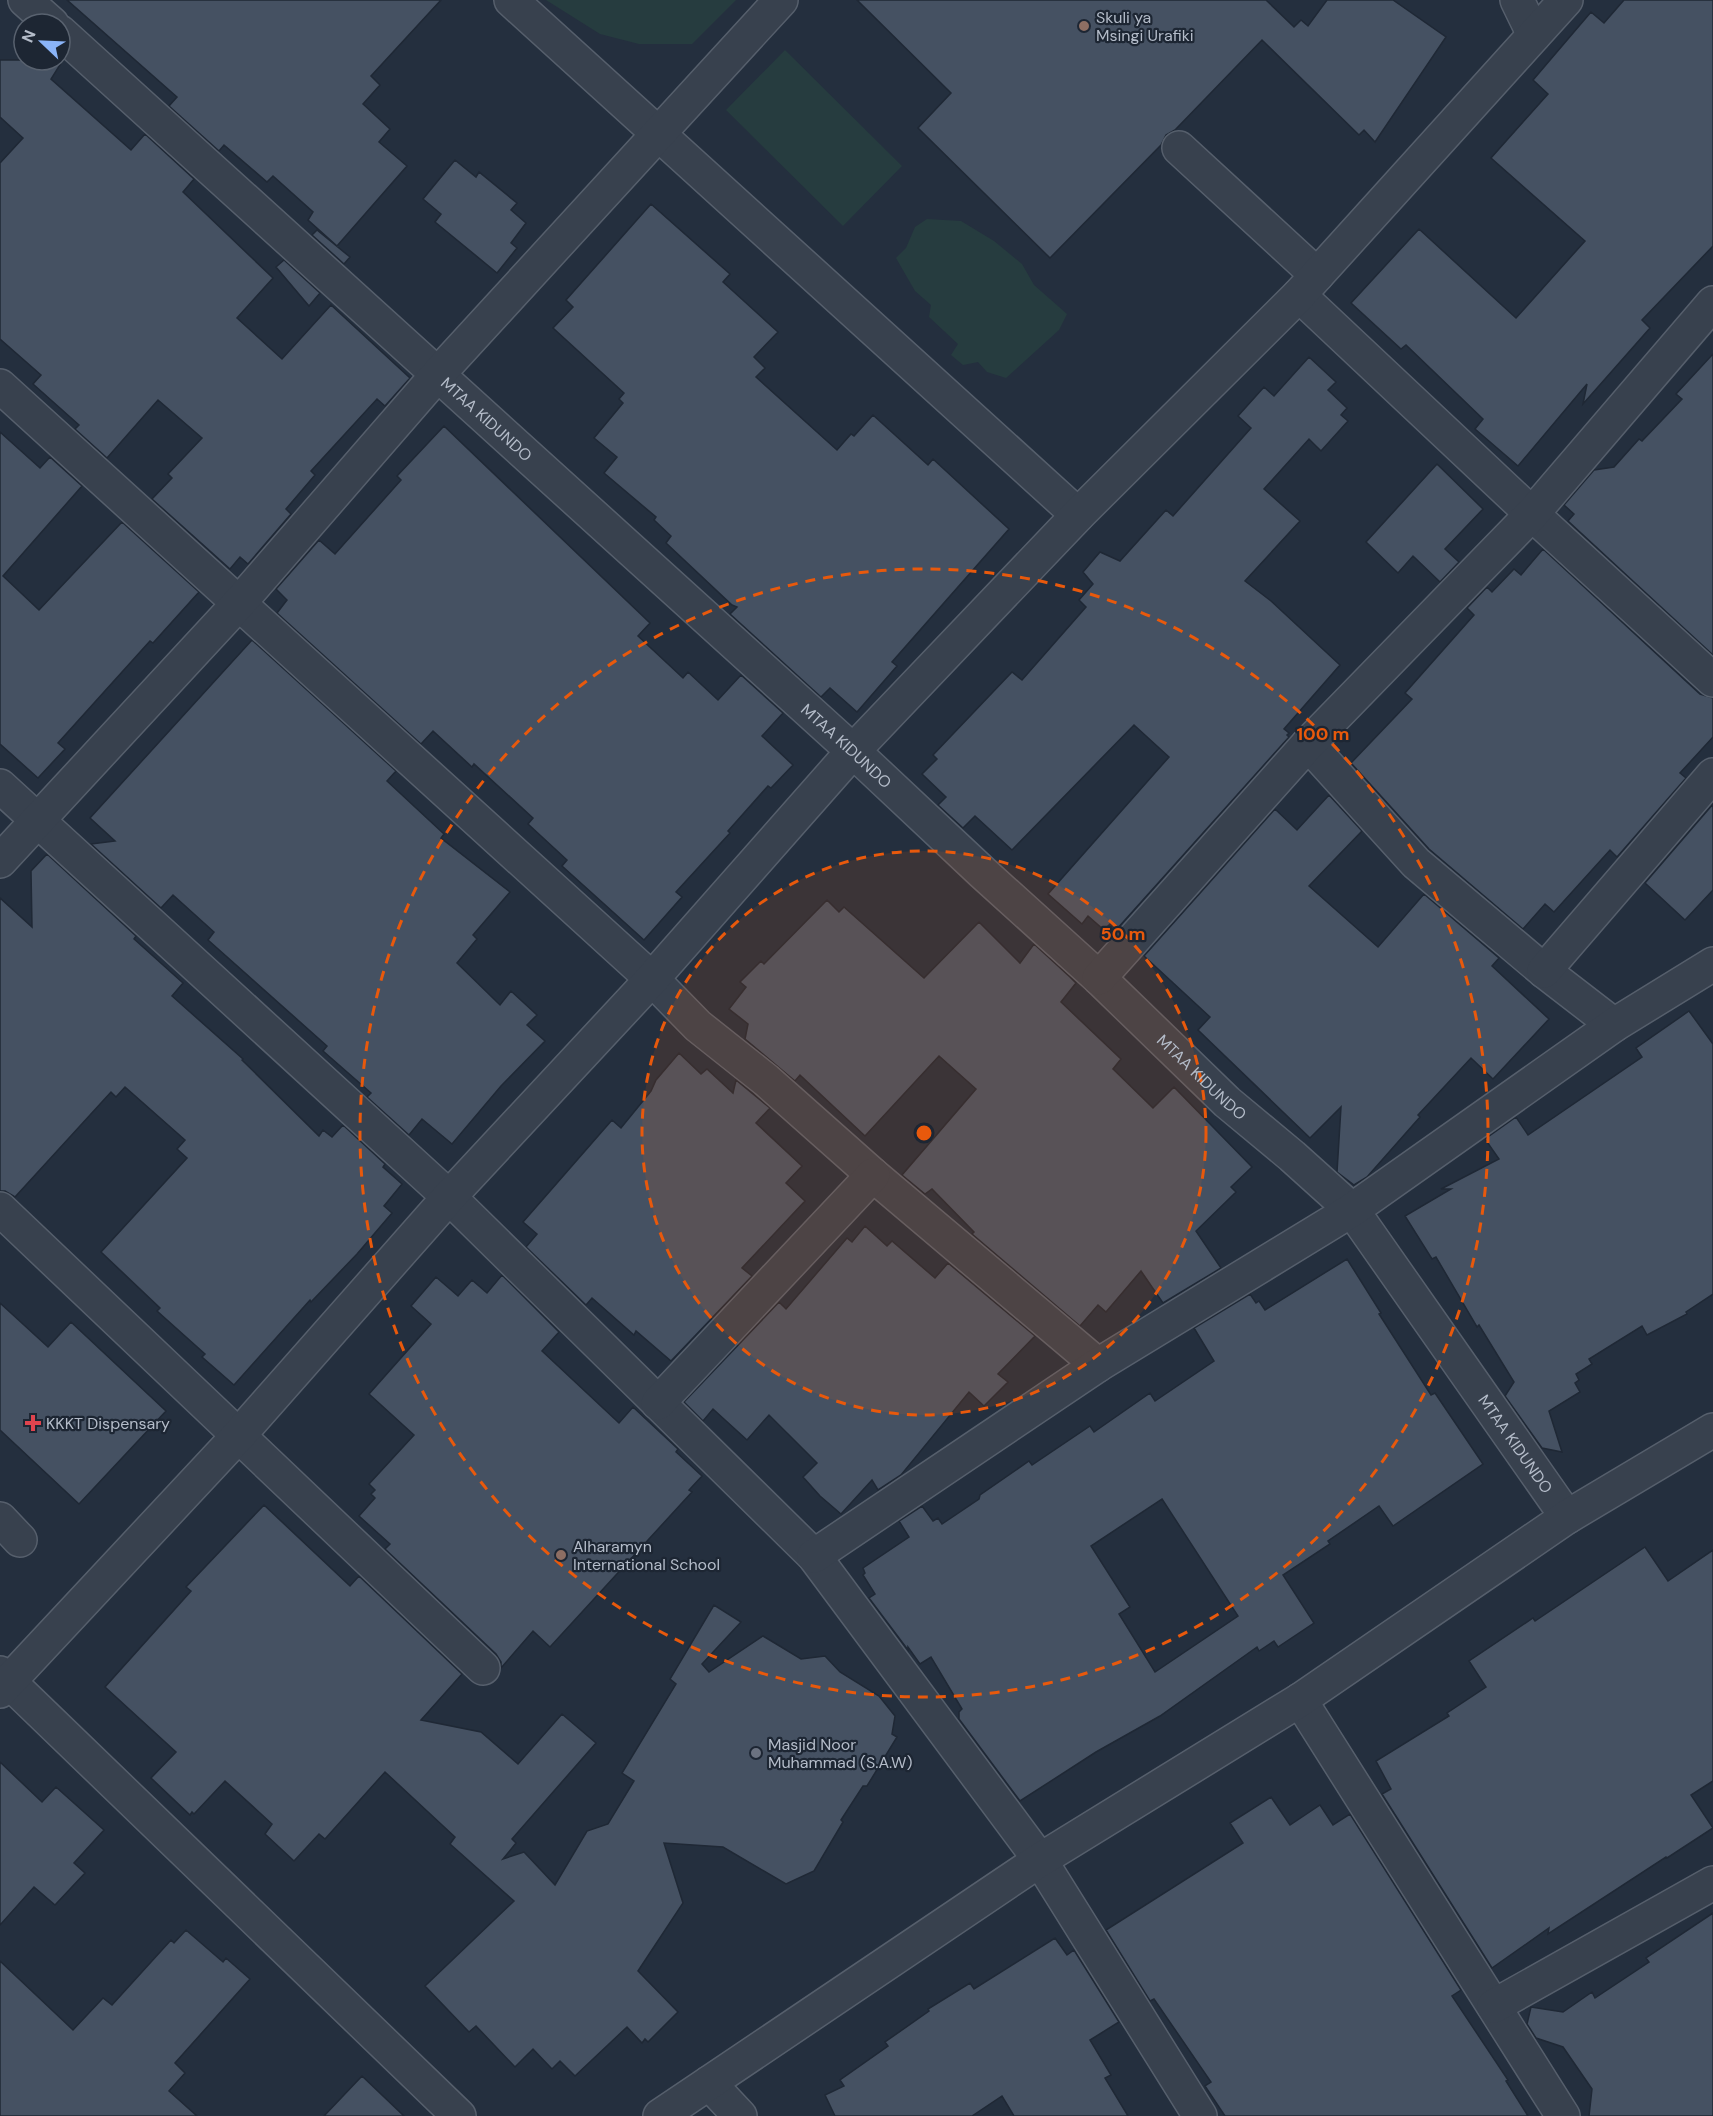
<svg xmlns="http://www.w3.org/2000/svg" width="1713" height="2116" viewBox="0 0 1713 2116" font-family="'DM Sans',sans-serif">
  <rect width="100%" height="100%" fill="#242f3e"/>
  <path fill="#263c3f" d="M546,0H736L692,44H639L600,34Z
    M785,50L902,166L843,226L726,110Z
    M927,219L961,221L994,241L1022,264L1034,285L1067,314L1059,330L1006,378L987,372L978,362L963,365L951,355L958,344L929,317L931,305L915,291L896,258L906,248L915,227Z"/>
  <path fill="#455162" stroke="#1f2835" stroke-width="1.5" fill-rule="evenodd" d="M67,0H441L371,76L380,85L363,104L390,129L379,142L407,166L337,246L308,220L313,212L273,176L267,182L224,145L219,151L169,106L177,97Z
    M857,0H1266L1294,27L1301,20L1308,26L1327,0H1393L1446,37L1375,142L1364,130L1359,135L1262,40L1175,130L1166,135L1161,145L1050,258L918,128L951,93Z
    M1624,0H1713V246L1642,320L1650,328L1583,404L1587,384L1518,466L1475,429L1483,419L1406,345L1401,349L1351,303L1419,229L1516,318L1585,241L1491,158L1548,94L1533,80L1591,12L1604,23Z
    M0,60H63L51,79L131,150L145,134L194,179L183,192L273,278L237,318L282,359L331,305L410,378L385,406L377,399L311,471L315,475L286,509L291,514L248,564L240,557L230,569L152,499L172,478L168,474L202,438L158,400L107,458L75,429L79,425L33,384L41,375L0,339V163L23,138L0,117Z
    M455,160L476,177L479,172L517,203L511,210L526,223L511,243L517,248L497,273L435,222L441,214L423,199Z
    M651,204L730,274L723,282L778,332L754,357L765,368L756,377L837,450L851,434L854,436L873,415L928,465L933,459L1009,529L892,662L897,666L857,712L830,688L821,697L730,614L737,607L732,605L666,543L671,536L654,520L656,517L604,473L617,457L594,438L623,403L619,399L624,393L553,328L573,307L566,300Z
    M317,230L350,257L344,264L312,235Z
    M284,260L320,293L309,306L276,267Z
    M1713,354V655L1568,521L1574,514L1564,505L1594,470L1614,467L1639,439L1642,441L1682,399L1676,394Z
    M1309,357L1336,382L1328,390L1347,408L1341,415L1348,421L1321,451L1309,439L1264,489L1300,521L1245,581L1271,601L1340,665L1284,729L1289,733L1287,735L1289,737L1116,930L1110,924L1104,930L1088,916L1082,924L1048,894L1169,757L1134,725L1012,850L975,816L963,828L938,805L946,797L922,774L937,759L933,755L1012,672L1022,680L1086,607L1079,600L1093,584L1083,572L1100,552L1120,561L1166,510L1173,516L1251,428L1238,416L1264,387L1274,396Z
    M444,426L650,623L638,636L683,678L688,672L718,700L741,675L783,713L762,736L793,765L771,788L768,786L728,831L730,833L676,892L682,897L644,940L562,866L567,860L528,824L533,818L474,764L472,767L433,731L421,744L277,613L287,600L276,589L319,540L335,554L401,480L397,476Z
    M0,432L40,468L50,457L82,486L3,576L39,610L122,522L199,592L153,643L150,641L58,743L65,749L38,778L0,744Z
    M1437,464L1483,509L1445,549L1459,562L1440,582L1413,556L1398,573L1366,542Z
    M1543,549L1700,694L1713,698V737L1680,773L1686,778L1617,857L1610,850L1554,912L1545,904L1523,929L1429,849L1351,763L1412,699L1405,693L1474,615L1467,608L1487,587L1492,592L1514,569L1521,575Z
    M252,640L396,771L387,781L444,834L441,838L510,892L473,935L477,939L457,963L500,1005L511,991L537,1015L527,1025L545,1041L501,1086L452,1144L422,1119L409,1135L367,1097L371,1093L323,1051L327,1046L208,940L214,932L173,895L161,908L91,844L115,841L90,818Z
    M1329,795L1362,831L1309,886L1378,947L1424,894L1499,958L1492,966L1549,1019L1493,1079L1471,1058L1418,1115L1420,1117L1367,1177L1354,1185L1337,1172L1341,1107L1310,1138L1198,1030L1210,1017L1144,956L1275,809L1297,830Z
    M1713,804V890L1685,920L1645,883Z
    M47,854L136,936L134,939L183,983L172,996L243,1059L242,1060L319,1136L323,1130L332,1137L343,1125L385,1164L383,1167L402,1184L384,1206L392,1213L357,1254L311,1302L310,1300L234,1385L202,1357L205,1354L157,1311L160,1308L101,1252L187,1158L177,1149L185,1140L125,1087L116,1097L111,1092L15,1197L5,1191H0V898L32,927L31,871Z
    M827,900L839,912L844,907L924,978L979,922L1020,963L1034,944L1070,977L1076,983L1061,1002L1121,1059L1113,1069L1153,1108L1174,1087L1252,1167L1231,1187L1236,1192L1196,1231L1221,1268L1163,1303L1141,1271L1106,1312L1098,1305L1080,1326L972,1234L974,1232L932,1189L925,1194L902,1175L976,1089L939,1056L865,1136L800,1075L795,1081L745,1039L748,1024L729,1009L746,987L740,982L761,961L764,964Z
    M1689,1011L1713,1044V1294L1686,1312L1687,1314L1647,1335L1642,1326L1589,1359L1592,1364L1576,1374L1579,1380L1575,1383L1580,1392L1549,1411L1562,1452L1542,1448L1505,1396L1514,1382L1479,1325L1477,1327L1436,1257L1432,1259L1405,1216L1451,1189H1441L1499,1159L1485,1139L1516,1117L1528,1135L1642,1057L1636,1048Z
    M679,1053L701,1074L707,1069L733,1093L736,1080L770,1108L756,1123L802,1166L786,1183L805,1201L742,1268L752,1276L671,1361L636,1331L634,1335L592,1298L586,1305L526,1247L537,1234L523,1222L612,1120L621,1128L651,1091L656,1080Z
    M865,1226L887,1246L892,1241L935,1278L948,1263L1035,1336L998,1374L1008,1382L984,1406L969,1392L901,1475L878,1490L872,1480L841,1514L820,1496L803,1477L817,1463L769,1415L747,1440L713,1409L703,1421L684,1402L779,1302L786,1309L847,1238L852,1242Z
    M1347,1259L1381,1313L1379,1314L1431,1395L1435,1393L1483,1464L1393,1526L1379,1506L1328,1541L1330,1544L1283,1575L1314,1623L1278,1647L1274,1641L1259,1651L1257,1647L1160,1716L1096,1752L1020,1801L959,1719V1712L962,1709L931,1657L920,1664L908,1647V1650L869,1598L875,1594L863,1575L865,1573L863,1568L909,1537L899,1521L922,1506L933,1521L938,1518L942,1524L979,1499L980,1495L1029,1461L1032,1465L1090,1426L1094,1432L1150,1393L1155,1401L1214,1361L1194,1328L1250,1294L1256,1303L1259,1301L1265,1310ZM1162,1499L1238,1616L1155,1672L1119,1614L1130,1607L1091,1546Z
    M502,1275L559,1332L542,1351L619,1423L633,1407L678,1449L676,1452L702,1476L689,1490L692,1492L550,1647L533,1631L501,1668V1662L496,1654L385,1549L390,1544L359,1516L375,1498L371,1494L375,1490L369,1484L414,1435L369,1394L431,1324L411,1306L436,1277L458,1296L472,1280L487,1293Z
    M0,1303L48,1347L71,1322L166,1411L79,1504L0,1430Z
    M264,1505L350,1586L359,1576L462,1674L421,1720L481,1732L518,1764L562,1714L596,1743L512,1839L516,1843L503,1859L524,1852L555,1885L587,1831L608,1824L634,1781L622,1773L676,1684L670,1679L714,1605L741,1622L702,1664L709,1672L763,1636L801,1659L825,1656L840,1672L879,1696L895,1716L892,1734L897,1737L867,1786H863L841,1820L843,1822L814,1871L786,1884L723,1847L664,1843L683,1903L638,1971L678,2012L648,2042L645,2039L642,2043L627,2027L575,2076L560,2061L552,2069L533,2049L515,2067L476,2026L469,2032L425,1986L514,1901L450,1844L455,1837L385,1772L325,1839L319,1834L294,1861L265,1834L272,1824L225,1781L194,1814L192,1812L190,1815L151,1778L176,1752L105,1687L191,1591L186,1587Z
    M1645,1547L1668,1581L1713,1550V1781L1691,1795L1713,1828L1667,1858L1666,1857L1548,1934L1549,1928L1492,1968L1382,1794L1391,1789L1376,1761L1449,1716L1447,1713L1486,1687L1469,1661L1533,1618L1535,1621Z
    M0,1762L42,1802L56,1787L104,1830L74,1863L85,1873L55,1905L34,1887L0,1925Z
    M1271,1797L1290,1825L1320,1805L1333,1825L1350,1814L1461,1990L1452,1996L1508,2080L1506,2081L1528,2116H1225L1205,2086L1211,2082L1154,1999L1150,2001L1106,1930L1243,1843L1230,1823Z
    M1713,1913V2116H1589L1592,2089L1563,2047L1536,2038L1527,2024L1531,2007L1563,2012L1592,1992L1595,1998L1649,1962L1646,1958Z
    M186,1930L223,1962L226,1958L250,1979L175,2063L185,2073L169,2091L197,2116H0V1961L73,2030L103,1998L112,2005L171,1940L174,1943Z
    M1055,1938L1067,1955L1074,1950L1119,2022L1090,2040L1111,2075L1105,2078L1128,2116H1014L1002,2096L972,2116H835L825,2095L844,2086L840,2080L888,2046L885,2042L929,2011L928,2009L970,1983L974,1989Z
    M362,2076L404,2116H324Z"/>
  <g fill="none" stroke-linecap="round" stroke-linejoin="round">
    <g stroke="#565f6c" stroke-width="36">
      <g id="minor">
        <path d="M25,0L52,24"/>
        <path d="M511,0L1078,515"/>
        <path d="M1517,0L1534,35"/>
        <path id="s1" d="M60,32L853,751L983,873L1099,978L1227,1102L1292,1156L1352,1210L1567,1517"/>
        <path d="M1179,148L1317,275"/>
        <path d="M1299,295L1532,514L1713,680"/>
        <path d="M0,386L652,979L698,1026L766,1080L873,1175L1098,1365"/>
        <path d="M1308,744L1416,863L1544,971L1614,1025"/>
        <path d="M0,786L449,1197L814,1556L1040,1860L1200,2116"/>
        <path d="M0,861L240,602L439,373L781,0"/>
        <path d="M1544,971L1713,775"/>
        <path d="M1099,978L1308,744L1532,514L1713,303"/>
        <path d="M0,1209L483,1668"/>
        <path d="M658,1403L873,1175"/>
        <path d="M0,1519L20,1540"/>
        <path d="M814,1556L1098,1365L1352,1210L1614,1025L1713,964"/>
        <path d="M0,1673L459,2116"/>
        <path d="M0,1691L239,1435L449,1197L652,979L853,751L1078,515L1299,295L1566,0"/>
        <path d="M1300,1700L1563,2116"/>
        <path d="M1494,2006L1713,1883"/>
        <path d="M709,2083L740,2116"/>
        <path d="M660,2116L1040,1860L1300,1700L1567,1517L1713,1430"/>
      </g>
    </g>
    <use href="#minor" stroke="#38414e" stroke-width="33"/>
  </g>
  <circle cx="924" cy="1133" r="282" fill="#e8590c" fill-opacity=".12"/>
  <g fill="none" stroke="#e8590c" stroke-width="3" stroke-dasharray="10 8">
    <circle cx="924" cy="1133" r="282"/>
    <circle cx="924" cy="1133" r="564"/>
  </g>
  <g fill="#8d6e63" stroke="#1d2633" stroke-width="2">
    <circle cx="1084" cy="26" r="6"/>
    <circle cx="561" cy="1555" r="6"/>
  </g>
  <path fill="#e0444e" stroke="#1d2633" stroke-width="2" d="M30 1414h6v6h6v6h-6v6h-6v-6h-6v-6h6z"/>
  <circle fill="#6b7280" stroke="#1d2633" stroke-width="2" cx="756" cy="1753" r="6"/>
  <g text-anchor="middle" stroke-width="4.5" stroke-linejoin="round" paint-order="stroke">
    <g font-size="16" fill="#b4bcc9" stroke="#1d2633" text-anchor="start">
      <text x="1096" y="23">Skuli ya<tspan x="1096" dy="18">Msingi Urafiki</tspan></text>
      <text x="46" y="1429">KKKT Dispensary</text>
      <text x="573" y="1552">Alharamyn<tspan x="573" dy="18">International School</tspan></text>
      <text x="768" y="1750">Masjid Noor<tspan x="768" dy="18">Muhammad (S.A.W)</tspan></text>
    </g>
    <g font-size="16" fill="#b4bcc9" stroke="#1d2633">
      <text dy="6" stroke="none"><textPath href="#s1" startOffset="576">MTAA KIDUNDO</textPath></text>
      <text dy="6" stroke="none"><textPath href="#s1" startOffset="1062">MTAA KIDUNDO</textPath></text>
      <text dy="6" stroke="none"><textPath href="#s1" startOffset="1548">MTAA KIDUNDO</textPath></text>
      <text dy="6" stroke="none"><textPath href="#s1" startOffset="2034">MTAA KIDUNDO</textPath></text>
    </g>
  </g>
  <circle cx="924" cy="1133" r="9" fill="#e8590c" stroke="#1d2633" stroke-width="3"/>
  <g font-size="18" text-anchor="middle" font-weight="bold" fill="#e8590c" stroke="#1d2633" stroke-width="4.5" stroke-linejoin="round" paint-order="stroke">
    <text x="1323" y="740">100 m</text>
    <text x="1123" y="940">50 m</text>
  </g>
  <g transform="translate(42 42) rotate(293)"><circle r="28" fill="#1d2633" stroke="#59626f" stroke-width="1.5"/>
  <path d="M0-4.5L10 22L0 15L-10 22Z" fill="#8ab4f8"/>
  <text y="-9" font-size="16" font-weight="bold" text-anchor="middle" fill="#b4bcc9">N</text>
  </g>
</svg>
